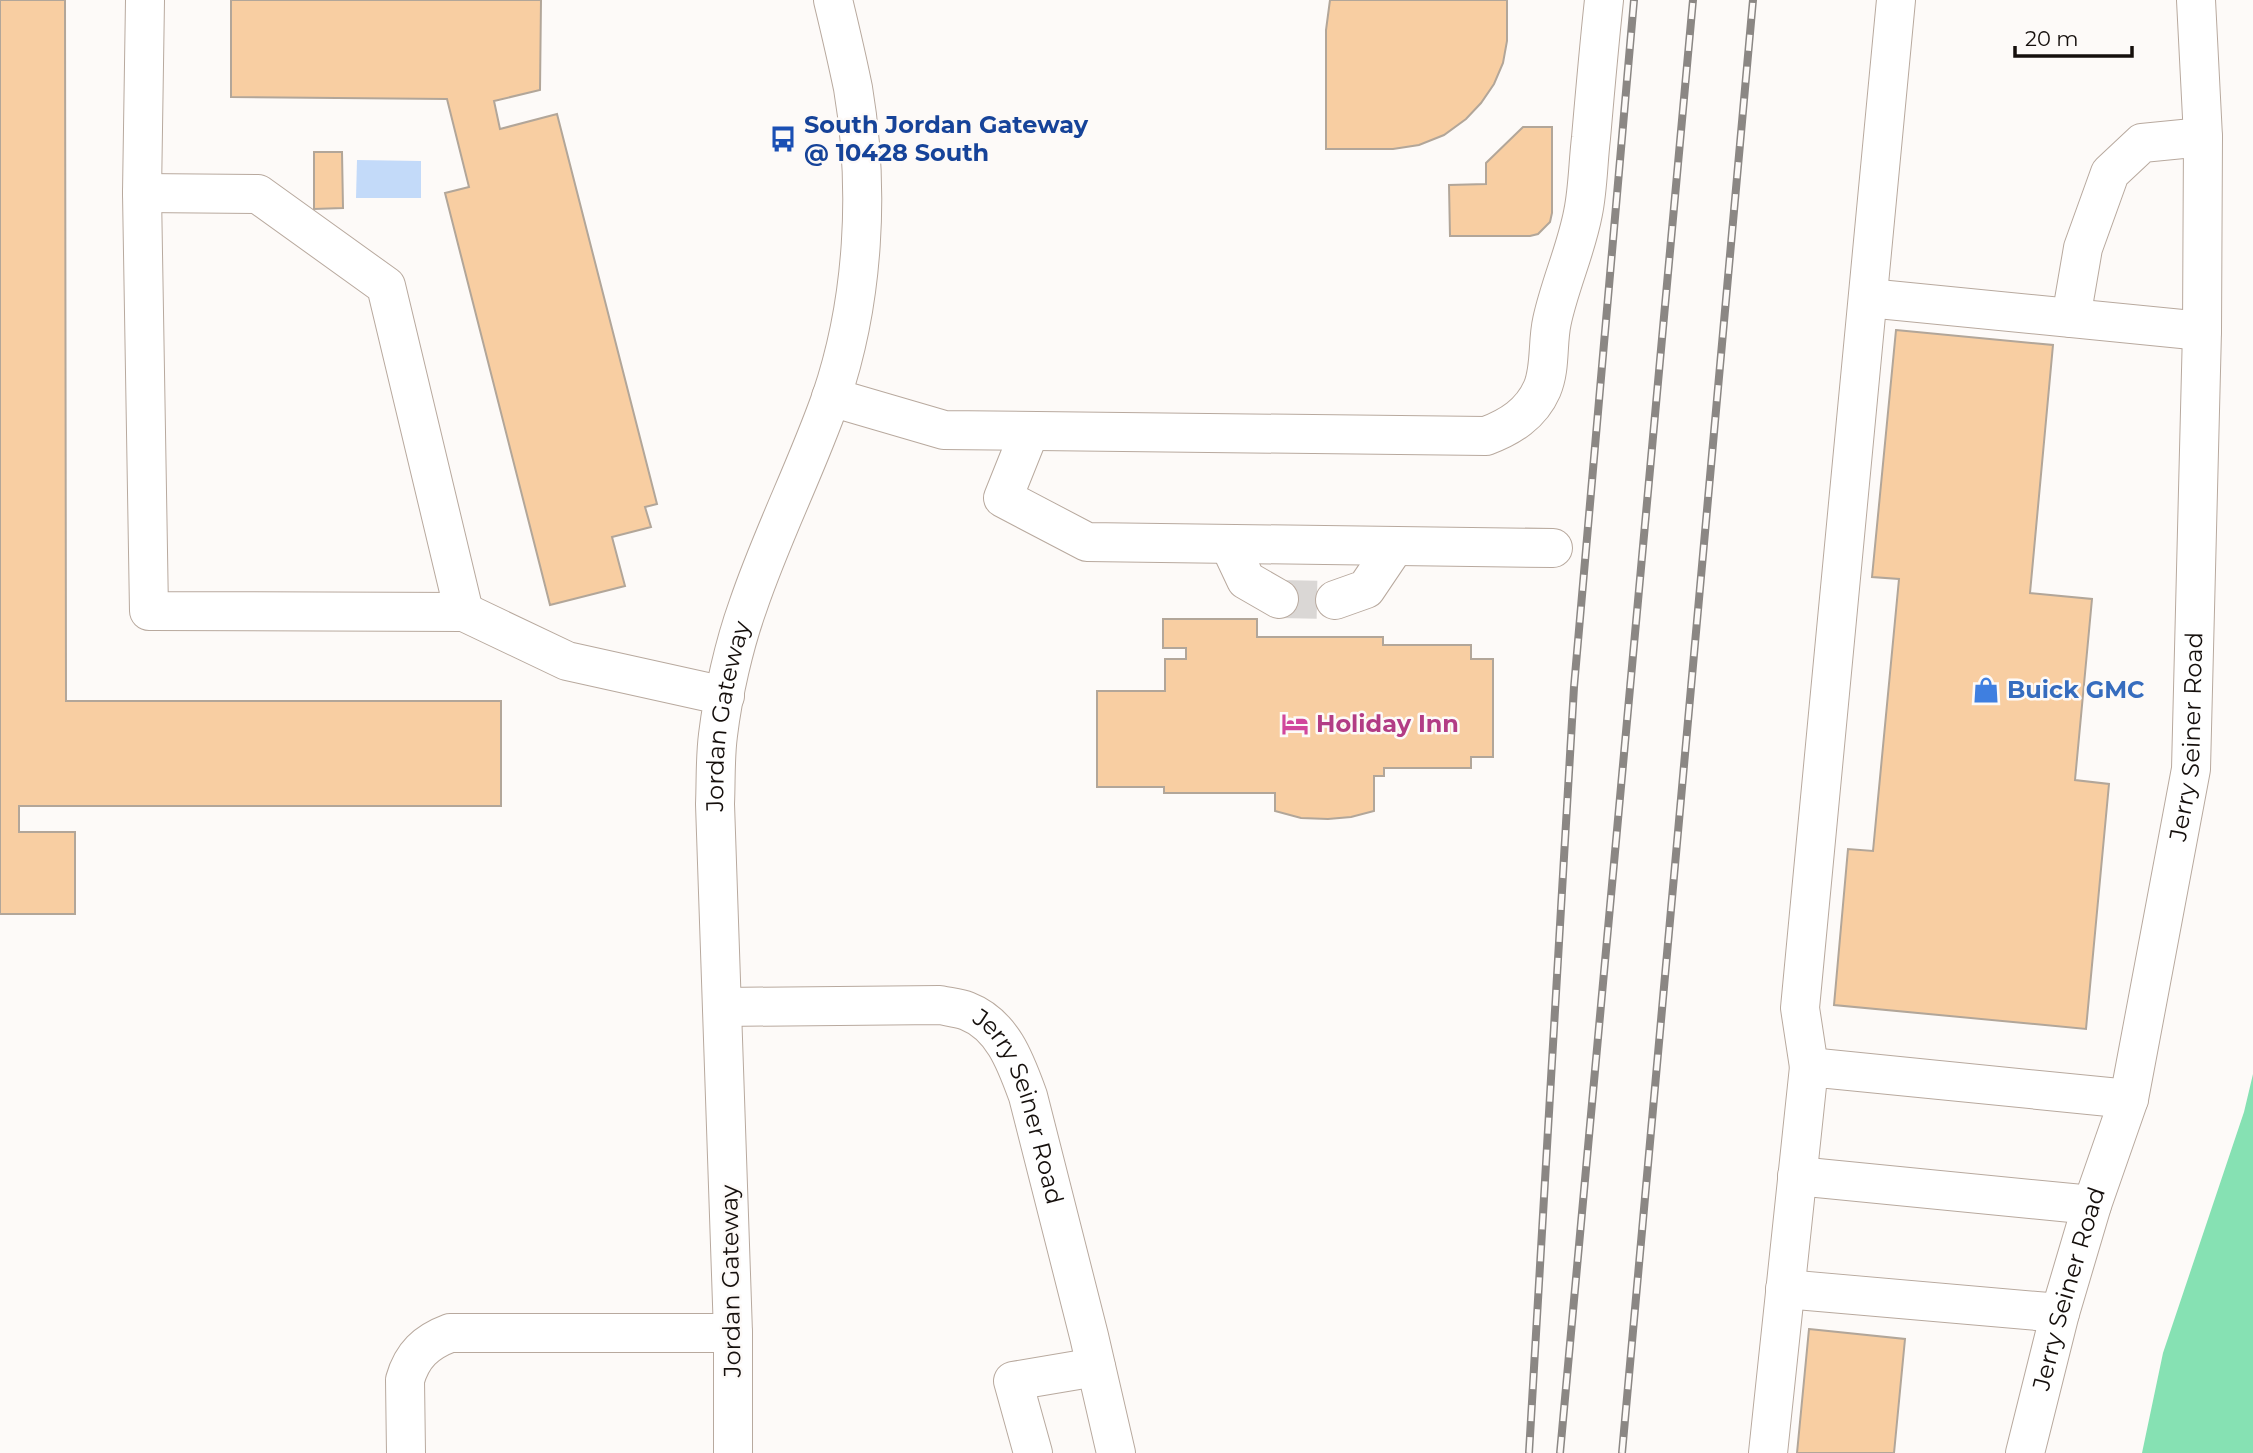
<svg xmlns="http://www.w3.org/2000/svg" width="2253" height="1453" viewBox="0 0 2253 1453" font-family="Montserrat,sans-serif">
  <rect width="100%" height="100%" fill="#fdfaf8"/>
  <path fill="#86e1b3" d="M2253,1074V1453H2142L2163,1353L2244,1112Z"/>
  <path fill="#c3daf9" d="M357,160L421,161V198H356Z"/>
  <path fill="#f8cea2" stroke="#b2a699" stroke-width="2" d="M0,0H65L66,701H501V806H19V832H75V914H0Z
    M231,0H541L540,90L494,101L500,129L557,114L657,504L645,507L651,527L612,537L625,586L550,605L445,193L469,187L447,99L231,97Z
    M1330,0H1507V41L1503,63L1494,84L1481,103L1466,119L1444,135L1419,145L1393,149H1326V30Z
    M1523,127H1552V213L1550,222L1538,234L1530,236H1450L1449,185L1486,184V163Z
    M314,152H342L343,208L314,209Z
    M1896,330L2053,345L2030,593L2092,599L2075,780L2109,784L2086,1029L1834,1005L1848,849L1873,851L1899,579L1872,577Z
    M1163,619H1257V637H1383V645H1471V659H1493V757H1471V768H1384V776H1374V811L1351,817L1328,819L1301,818L1275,811V793H1164V787H1097V691H1165V659H1186V648H1163Z
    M1809,1329L1905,1339L1894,1453H1797Z"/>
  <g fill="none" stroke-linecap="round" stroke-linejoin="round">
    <path stroke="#dad7d5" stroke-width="38" stroke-dasharray="38 19" stroke-linecap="butt" d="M1279,599L1335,600"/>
    <g stroke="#b8a99e" stroke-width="40">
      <g id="minor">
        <path d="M145,0L142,193L149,611L464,612L567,661L725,696"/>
        <path d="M142,193L258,194L386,286L464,612"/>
        <path d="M1868,298L2202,331"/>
        <path d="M2071,318L2083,248L2110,173L2142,143L2203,137"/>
        <path d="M831,397L944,430L1486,436C1510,427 1531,414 1542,389C1551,368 1547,343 1552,321C1560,284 1576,250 1583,213C1588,189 1588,163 1591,138C1595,92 1599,46 1604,0"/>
        <path d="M1029,433L1003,498L1087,542L1553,548"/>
        <path d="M1229,544L1246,580L1279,599"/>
        <path d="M1335,600L1366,589L1395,546"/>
        <path id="s1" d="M722,1007L940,1005C949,1007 959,1008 967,1011C1003,1025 1016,1063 1028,1096L1089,1336L1116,1453"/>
        <path d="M1809,1067L1800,1008L1896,0"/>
        <path d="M1797,1176L2092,1205"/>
        <path d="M1785,1289L2060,1313"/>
        <path d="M406,1453L405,1380C412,1355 426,1342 450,1333H733"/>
        <path d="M1033,1453L1013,1381L1096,1367"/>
        <path d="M1768,1453L1809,1067L2129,1099"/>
        <path id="s2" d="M2025,1453L2060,1313L2092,1205L2129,1099L2191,769L2202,331L2203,137L2196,0"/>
      </g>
    </g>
    <g stroke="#b8a99e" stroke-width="40">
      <g id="major">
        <path id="s3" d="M733,1453V1333L715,804C716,781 715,758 718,735C723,694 734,645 748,606C772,535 806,469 831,398C864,301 870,189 853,88C847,59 840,29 833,0"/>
      </g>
    </g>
    <use href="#minor" stroke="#fff" stroke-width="38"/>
    <use href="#major" stroke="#fff" stroke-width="38"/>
    <g stroke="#8b8784" stroke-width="8">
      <path id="rail" d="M1529,1453L1574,687L1634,0
        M1560,1453L1693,0
        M1622,1453L1753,0"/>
    </g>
    <use href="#rail" stroke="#fdfaf8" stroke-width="5" stroke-dasharray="16" stroke-linecap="butt"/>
  </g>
  <defs>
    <g id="bus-bare" transform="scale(2.1)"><path d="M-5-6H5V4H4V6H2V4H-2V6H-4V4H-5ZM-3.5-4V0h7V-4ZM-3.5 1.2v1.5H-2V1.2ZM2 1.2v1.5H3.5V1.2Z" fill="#1a4fb4" stroke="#fdfaf8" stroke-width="2.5" paint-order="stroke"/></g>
    <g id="shop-bare" transform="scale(2.1)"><path d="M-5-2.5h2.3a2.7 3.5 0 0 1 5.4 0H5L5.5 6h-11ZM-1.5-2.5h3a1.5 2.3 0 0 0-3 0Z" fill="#3f7fe0" stroke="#fdfaf8" stroke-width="2.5" paint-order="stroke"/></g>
    <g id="hotel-bare" transform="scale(2.1)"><path d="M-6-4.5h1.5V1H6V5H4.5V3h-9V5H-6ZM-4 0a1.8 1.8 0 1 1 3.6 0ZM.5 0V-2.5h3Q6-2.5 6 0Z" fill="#d1479c" stroke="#fdfaf8" stroke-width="2.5" paint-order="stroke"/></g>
  </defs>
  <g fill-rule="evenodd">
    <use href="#bus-bare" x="783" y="139"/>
    <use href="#shop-bare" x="1986" y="690"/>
    <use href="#hotel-bare" x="1295" y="724"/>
  </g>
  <g text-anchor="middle" stroke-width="5" stroke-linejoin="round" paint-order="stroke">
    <g font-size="24" font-weight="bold" fill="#164399" stroke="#fdfaf8" text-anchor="start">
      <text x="804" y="133">South Jordan Gateway<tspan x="804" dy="28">@ 10428 South</tspan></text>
    </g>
    <g font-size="24" font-weight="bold" fill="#366cbe" stroke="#fdfaf8" text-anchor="start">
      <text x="2007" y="698">Buick GMC</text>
    </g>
    <g font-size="24" fill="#150f0c" stroke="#fdfaf8">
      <text dy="8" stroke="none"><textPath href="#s3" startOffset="738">Jordan Gateway</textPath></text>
      <text dy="8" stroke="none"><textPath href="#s2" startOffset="737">Jerry Seiner Road</textPath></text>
      <text dy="8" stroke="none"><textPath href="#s1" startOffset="360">Jerry Seiner Road</textPath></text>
      <text transform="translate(731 1281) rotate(-91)" y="8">Jordan Gateway</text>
      <text dy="8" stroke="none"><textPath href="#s2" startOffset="170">Jerry Seiner Road</textPath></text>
    </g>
    <g font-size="24" font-weight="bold" fill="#b23c85" stroke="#fdfaf8" text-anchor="start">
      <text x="1316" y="732">Holiday Inn</text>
    </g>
  </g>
  <path d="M2015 46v10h117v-10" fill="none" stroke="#150f0c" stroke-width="3.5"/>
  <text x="2025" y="46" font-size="21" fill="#150f0c" stroke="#fdfaf8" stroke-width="5" paint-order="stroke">20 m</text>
</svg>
